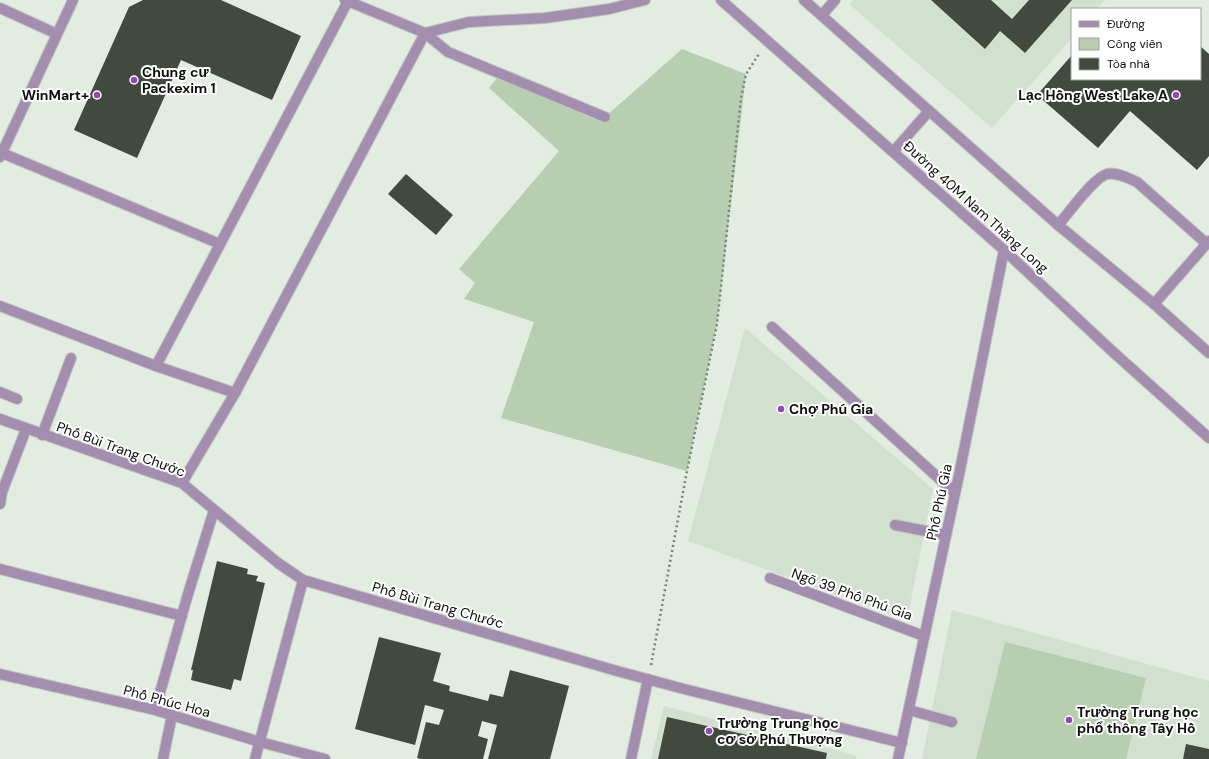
<svg xmlns="http://www.w3.org/2000/svg" width="1209" height="759" viewBox="0 0 1209 759" font-family="'DM Sans',sans-serif">
  <rect width="100%" height="100%" fill="#e2ece0"/>
  <path fill="#d2e1cf" d="M853,0H1105L1097,9H1072V38L992,128L849,4Z
    M745,328L933,489L907,621L688,541Z
    M952,610L1209,681V759H922Z
    M664,706L855,755L857,759H651Z"/>
  <path fill="#b7ceb1" d="M682,49L746,74L717,324L687,471L501,418L534,322L464,299L475,283L459,269L559,151L489,88L501,73L605,117Z
    M1005,642L1146,678L1126,759H976Z"/>
  <path fill="#424a40" d="M143,0H221L301,36L272,100L181,60L137,158L74,130L129,7Z
    M931,0H991L1012,19L1029,0H1072L1025,53L1000,31L985,49Z
    M1200,46L1209,54V156L1197,170L1130,111L1098,148L1037,95L1072,55V79H1200Z
    M406,174L453,215L436,235L388,194Z
    M217,561L248,569L247,574L258,576L256,581L265,583L241,681L234,679L231,690L191,680L193,670H191Z
    M379,637L441,653L433,681L450,686L449,691L488,701L490,694L503,697L510,670L569,686L550,759H488L497,725L482,721L478,736L488,739L483,759H421L417,758L426,722L439,725L444,710L425,705L415,745L355,729Z
    M667,717L827,753L826,759H658Z
    M1186,744L1209,749V759H1183Z"/>
  <g fill="none" stroke-linecap="round" stroke-linejoin="round">
    <g stroke="#c0c8be" stroke-width="12">
      <path id="service" d="M2,153L220,244
        M1058,225C1069,213 1093,178 1107,174C1117,172 1128,178 1137,182L1207,244
        M0,306L156,366L235,393
        M772,327L955,493
        M0,392L17,399
        M42,435L71,358
        M895,525L946,535
        M909,710L952,722"/>
    </g>
    <g stroke="#c0c8be" stroke-width="12">
      <path id="minor" d="M345,0L425,33L469,22L545,18L609,9L645,0
        M0,8L57,34
        M822,15L835,0
        M0,157L73,0
        M1154,304L1209,241
        M156,366L348,1
        M0,419L182,483L278,563L303,580L617,671L684,689L902,743
        M182,483L235,393L425,33L448,52L605,117
        M0,504L2,492L26,429
        M0,569L182,616
        M770,578L924,636
        M0,674L155,710L260,742L325,759
        M155,710L188,594L214,510
        M163,759L172,715
        M255,759L303,580
        M631,759L648,679
        M898,759L959,475L1004,250"/>
    </g>
    <g stroke="#c0c8be" stroke-width="12">
      <path id="tertiary" d="M721,0L1004,250L1112,351L1209,438
        M804,0L1058,225L1154,304L1209,353
        M893,152L929,111"/>
    </g>
    <path stroke="#7b8279" stroke-width="2.5" stroke-dasharray="2 3" stroke-linecap="butt" d="M651,665L686,476L717,324L741,98L746,74L759,54"/>
    <use href="#service" stroke="#a48eaf" stroke-width="10"/>
    <use href="#minor" stroke="#a48eaf" stroke-width="10"/>
    <use href="#tertiary" stroke="#a48eaf" stroke-width="10"/>
  </g>
  <g fill="#9547b8" stroke="#fff" stroke-width="1.5">
    <circle cx="134" cy="80" r="4"/>
    <circle cx="97" cy="95" r="4"/>
    <circle cx="1176" cy="95" r="4"/>
    <circle cx="781" cy="409" r="4"/>
    <circle cx="1069" cy="720" r="4"/>
    <circle cx="709" cy="731" r="4"/>
  </g>
  <g text-anchor="middle" stroke-width="4" stroke-linejoin="round" paint-order="stroke">
    <g font-size="14" font-weight="bold" fill="#0b0e0a" stroke="#fff" text-anchor="start">
      <text x="142" y="77">Chung cư<tspan x="142" dy="16">Packexim 1</tspan></text>
      <text x="89" y="100" text-anchor="end">WinMart+</text>
      <text x="1168" y="100" text-anchor="end">Lạc Hồng West Lake A</text>
      <text x="789" y="414">Chợ Phú Gia</text>
      <text x="1077" y="717">Trường Trung học<tspan x="1077" dy="16">phổ thông Tây Hồ</tspan></text>
      <text x="717" y="728">Trường Trung học<tspan x="717" dy="16">cơ sở Phú Thượng</tspan></text>
    </g>
    <g font-size="14" fill="#0b0e0a" stroke="#fff">
      <text transform="translate(976 207) rotate(42)" y="5">Đường 40M Nam Thăng Long</text>
      <text transform="translate(121 449) rotate(20)" y="5">Phố Bùi Trang Chước</text>
      <text transform="translate(939 502) rotate(-78)" y="5">Phố Phú Gia</text>
      <text transform="translate(852 594) rotate(20)" y="5">Ngõ 39 Phố Phú Gia</text>
      <text transform="translate(438 605) rotate(16)" y="5">Phố Bùi Trang Chước</text>
      <text transform="translate(167 701) rotate(15)" y="5">Phố Phúc Hoa</text>
    </g>
  </g>
  <rect x="1071" y="8" width="130" height="72" fill="#ffffff" stroke="#9d9f9d"/>
  <rect x="1079" y="21" width="20" height="6" fill="#a48eaf" stroke="#9d9f9d"/>
  <text x="1107" y="28" font-size="12" fill="#0b0e0a">Đường</text>
  <rect x="1079" y="38" width="20" height="12" fill="#b7ceb1" stroke="#9d9f9d"/>
  <text x="1107" y="48" font-size="12" fill="#0b0e0a">Công viên</text>
  <rect x="1079" y="58" width="20" height="12" fill="#424a40" stroke="#9d9f9d"/>
  <text x="1107" y="68" font-size="12" fill="#0b0e0a">Tòa nhà</text>
</svg>
